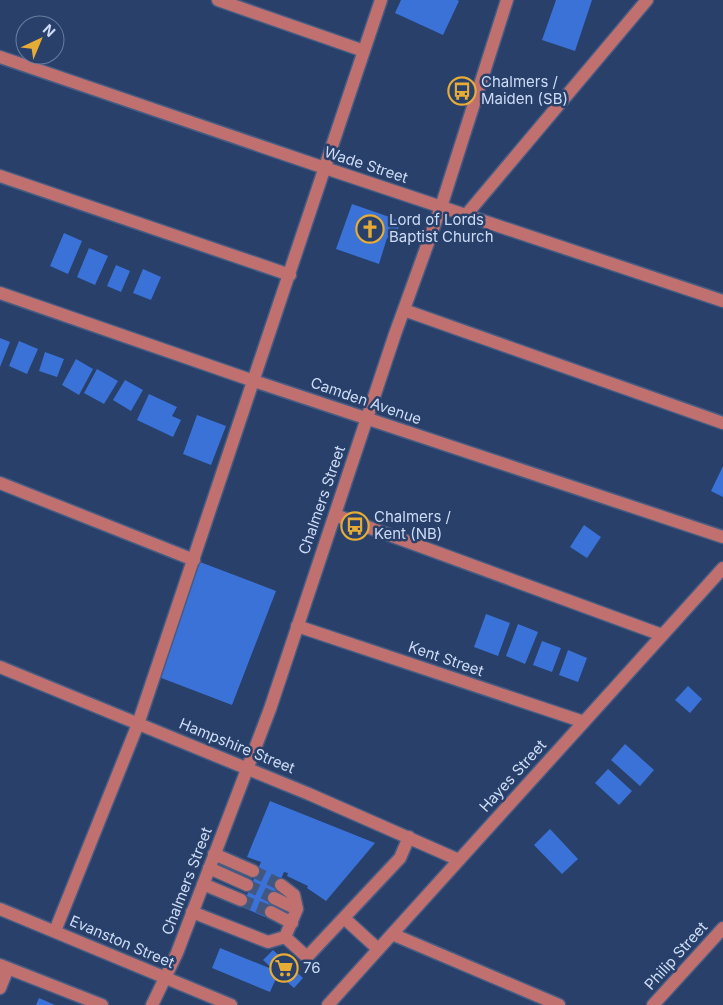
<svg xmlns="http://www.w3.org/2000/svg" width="723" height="1005" viewBox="0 0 723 1005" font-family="Inter,sans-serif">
  <rect width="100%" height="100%" fill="#28406a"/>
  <path fill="#3b72d7" d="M401,0H457L459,1L443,35L395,13Z
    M556,0H592L575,51L542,40Z
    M352,204L401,221L394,240L387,238L379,264L336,249Z
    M64,233L82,241L68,274L50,266Z
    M89,248L108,256L95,285L77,277Z
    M116,265L130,271L121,292L107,286Z
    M143,269L161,277L151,300L133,293Z
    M0,338L10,342L0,367Z
    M19,341L38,349L27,374L9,366Z
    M45,352L64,359L57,377L39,371Z
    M76,359L93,369L79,395L62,385Z
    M97,369L118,381L104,404L84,393Z
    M125,380L143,390L131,411L113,400Z
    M149,394L177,407L172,416L181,420L173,437L137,420Z
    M197,415L226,426L211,465L183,454Z
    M723,466V497L711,491Z
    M584,525L601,537L587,558L570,547Z
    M200,562L276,591L232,705L156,676Z
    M486,614L510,623L498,656L474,647Z
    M518,624L538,632L525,664L506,656Z
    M542,641L561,648L552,672L533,665Z
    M568,650L587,658L578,682L559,675Z
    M688,686L702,699L690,713L675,700Z
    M625,744L654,770L640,786L611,760Z
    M608,769L632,791L619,805L595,783Z
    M270,801L375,843L326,901L307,888L308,886L287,876L288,873L284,872L265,917L242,907L261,862L247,857Z
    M550,829L578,859L562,874L534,845Z
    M220,948L274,970L263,960L273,950L303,978L294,988L278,974L270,992L212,968Z
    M39,998L55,1005H36Z"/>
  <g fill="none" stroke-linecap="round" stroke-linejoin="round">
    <path stroke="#41577f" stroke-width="12" stroke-dasharray="12 6" stroke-linecap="butt" d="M253,871L281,885
      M247,885L274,898
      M241,900L271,912"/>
    <g stroke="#465c83" stroke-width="15">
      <path id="minor" d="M218,0L364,51
        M0,57L319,166L723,301
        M0,176L290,275
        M466,215L647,0
        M0,293L248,379L723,537
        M404,310L723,423
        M0,483L194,560
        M335,515L662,635
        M297,626L584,722
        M0,667L309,794L459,860
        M214,854L253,871
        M209,868L247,885
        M203,884L241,900
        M274,898L297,909
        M0,909L231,1005
        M192,912L268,942L285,937L297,909L294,895L281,885
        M271,912L292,923
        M344,918L378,949
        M55,931L138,724L381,0
        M392,934L559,1005
        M285,937L307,957L400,858L409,837
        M0,965L102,1005
        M0,988L8,968
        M152,1005L177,953L270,709L395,334L441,207L507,0
        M328,1005L723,568
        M653,1005L723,928"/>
    </g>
    <use href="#minor" stroke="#c0706f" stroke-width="12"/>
  </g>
  <defs>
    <g id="bus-ring" transform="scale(1.4375)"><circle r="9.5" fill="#28406a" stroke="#e6ac36" stroke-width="1.5"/><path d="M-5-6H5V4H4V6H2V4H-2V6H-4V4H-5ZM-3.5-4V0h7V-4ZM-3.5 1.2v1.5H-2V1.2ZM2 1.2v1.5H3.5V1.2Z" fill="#e6ac36"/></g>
    <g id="church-ring" transform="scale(1.4375)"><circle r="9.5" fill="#28406a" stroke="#e6ac36" stroke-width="1.5"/><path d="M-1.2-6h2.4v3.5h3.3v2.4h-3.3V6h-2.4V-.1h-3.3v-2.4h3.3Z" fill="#e6ac36"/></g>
    <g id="supermarket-ring" transform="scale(1.4375)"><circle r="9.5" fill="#28406a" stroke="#e6ac36" stroke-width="1.5"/><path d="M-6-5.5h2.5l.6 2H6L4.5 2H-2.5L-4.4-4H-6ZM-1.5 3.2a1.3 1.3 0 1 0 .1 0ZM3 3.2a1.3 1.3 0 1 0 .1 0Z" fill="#e6ac36"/></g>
  </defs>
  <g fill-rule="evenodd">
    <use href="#bus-ring" x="462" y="91"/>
    <use href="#church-ring" x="370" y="229"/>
    <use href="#bus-ring" x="355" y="526"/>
    <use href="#supermarket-ring" x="284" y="968"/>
  </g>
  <g text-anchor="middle" stroke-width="5" stroke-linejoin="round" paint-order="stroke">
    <g font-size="15" fill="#cddcf6" stroke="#28406a" text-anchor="start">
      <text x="481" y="87">Chalmers /<tspan x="481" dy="17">Maiden (SB)</tspan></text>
      <text x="389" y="225">Lord of Lords<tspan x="389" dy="17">Baptist Church</tspan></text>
      <text x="374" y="522">Chalmers /<tspan x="374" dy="17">Kent (NB)</tspan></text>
      <text x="303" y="973">76</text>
    </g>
    <g font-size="15" fill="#cddcf6" stroke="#28406a">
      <text transform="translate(366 165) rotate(18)" y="5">Wade Street</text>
      <text transform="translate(366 401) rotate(19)" y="5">Camden Avenue</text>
      <text transform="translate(322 500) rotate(-71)" y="5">Chalmers Street</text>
      <text transform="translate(446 659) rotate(19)" y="5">Kent Street</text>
      <text transform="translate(237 746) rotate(22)" y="5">Hampshire Street</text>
      <text transform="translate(513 776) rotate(-48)" y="5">Hayes Street</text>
      <text transform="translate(187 881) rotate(-69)" y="5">Chalmers Street</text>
      <text transform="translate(122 942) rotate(23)" y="5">Evanston Street</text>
      <text transform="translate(676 956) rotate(-48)" y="5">Philip Street</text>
    </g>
  </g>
  <g transform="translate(40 40) rotate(44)"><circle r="24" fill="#28406a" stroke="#6a7ea2"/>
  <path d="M0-4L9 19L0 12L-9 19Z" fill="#e6ac36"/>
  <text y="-8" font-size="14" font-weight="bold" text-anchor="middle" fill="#cddcf6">N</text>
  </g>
</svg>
